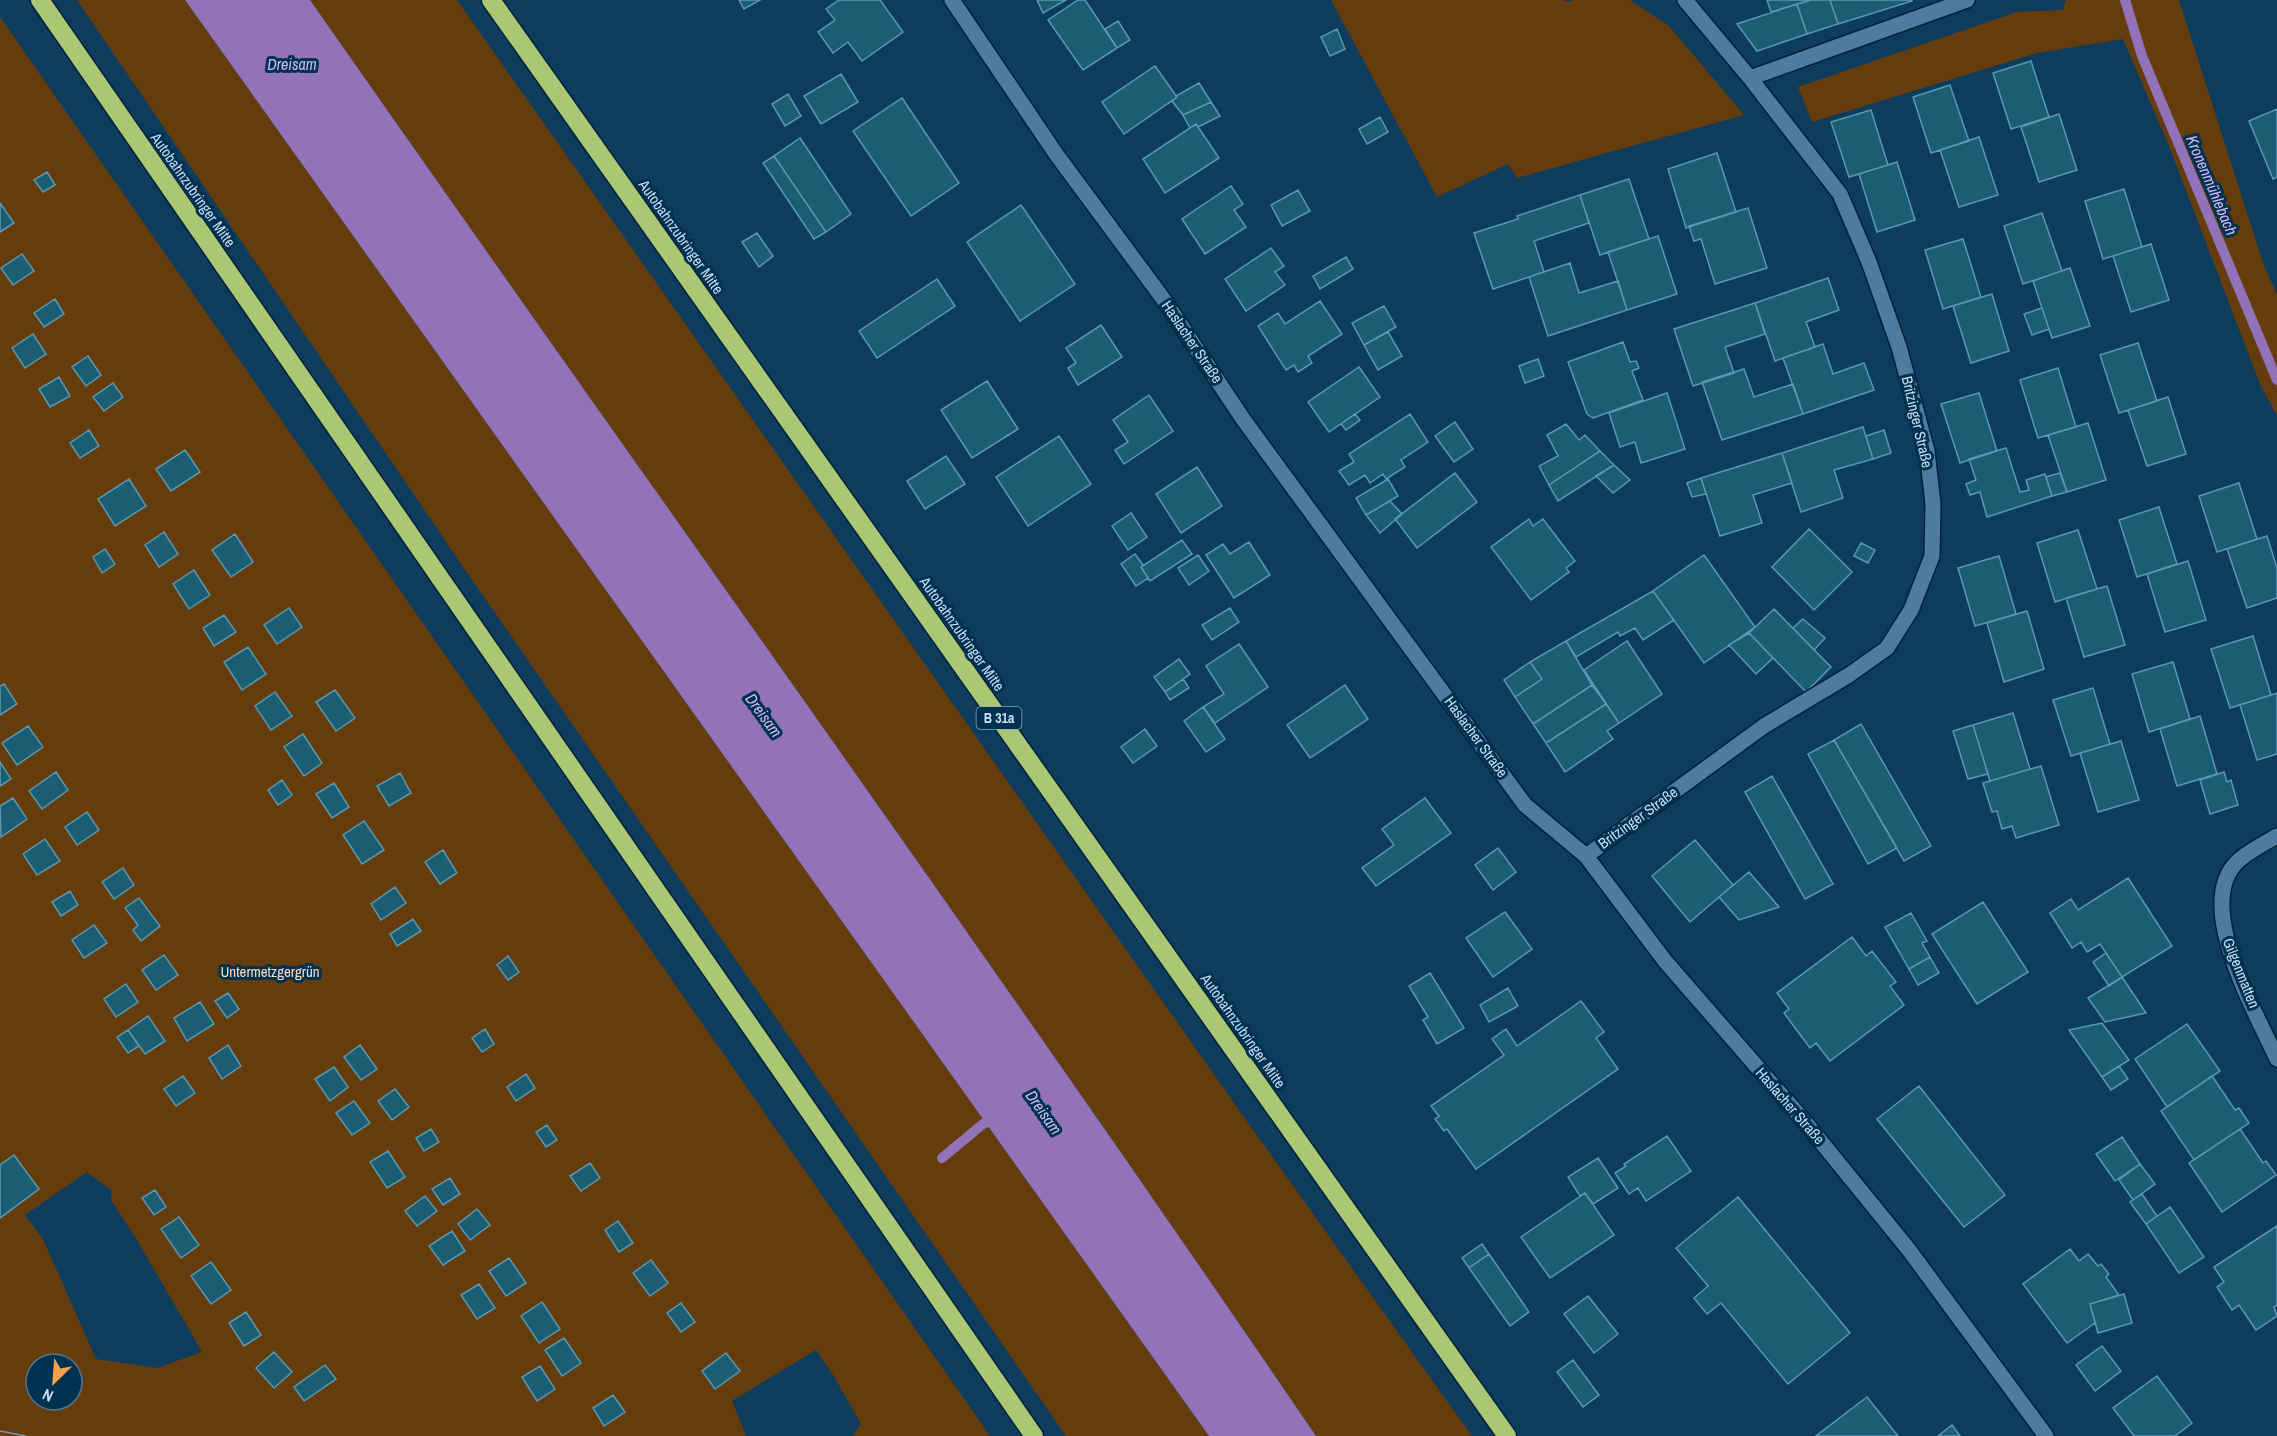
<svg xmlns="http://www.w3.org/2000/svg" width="2277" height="1436" viewBox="0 0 2277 1436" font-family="'Archivo Narrow',sans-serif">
  <rect width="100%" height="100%" fill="#0e3c5c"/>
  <path fill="#653c0c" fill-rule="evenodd" d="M77,0H185L1209,1436H1066L466,571Z
    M310,0H457L1251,1127L1472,1436H1316C987,953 645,479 310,0Z
    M1331,0H1562L1571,2L1573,0H1630L1669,26L1744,115L1517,178L1508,164L1437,197Z
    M2066,0H2179L2263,263L2277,295V416L2260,384L2169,146L2123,39L2037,53L1812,122L1798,87L2017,12L2063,10Z
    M0,17L990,1436H853L861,1424L832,1373L816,1350L732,1401L746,1436H0ZM87,1172L112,1191L111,1200L137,1240L202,1352L157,1368L96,1359L43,1239L25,1215ZM36,1364H72V1400H36Z"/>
  <path fill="#9272b8" d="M185,0H310C645,479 987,953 1316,1436H1209Z"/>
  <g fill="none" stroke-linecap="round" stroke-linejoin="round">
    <path stroke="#9272b8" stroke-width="10" d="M2125,0L2142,56L2277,380
      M942,1158L983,1124L997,1117"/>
  </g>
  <path fill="#1b5e74" stroke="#5998b0" stroke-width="1.5" d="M739,0H760L744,9Z
    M839,0H880L903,32L862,61L848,42L833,53L818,32L835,20L826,9Z
    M1037,0H1066L1043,13Z
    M1078,0H1085L1117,48L1083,70L1048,20Z
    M1767,0H1811L1771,12Z
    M1811,0H1830L1838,24L1807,34L1797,4Z
    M1830,0H1912V1L1838,24Z
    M1797,4L1807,34L1757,51L1737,24Z
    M1118,21L1130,40L1117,48L1105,29Z
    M1337,29L1345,49L1330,56L1321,37Z
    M2031,61L2049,117L2011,129L1993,73Z
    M1155,66L1177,97L1124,134L1102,102Z
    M841,74L858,102L821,124L804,96Z
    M1199,83L1211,102L1183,115L1172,101L1177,97L1176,96Z
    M1950,85L1969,141L1931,153L1913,97Z
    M788,94L801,116L785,126L772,104Z
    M902,98L959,183L911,216L853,131Z
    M1211,102L1220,116L1198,127L1196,124L1190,128L1183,115Z
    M2277,109V177L2273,179L2249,121Z
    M1871,110L1888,165L1849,177L1831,122Z
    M2059,114L2077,170L2039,182L2021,127Z
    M1380,117L1388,132L1367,144L1359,129Z
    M1196,124L1219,158L1165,193L1143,159Z
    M1979,137L1998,195L1959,207L1940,150Z
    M800,138L851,214L826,232L774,156Z
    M1717,153L1736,212L1686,228L1668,169Z
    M774,156L826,232L814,239L763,163Z
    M1897,162L1915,220L1877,232L1859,174Z
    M47,172L55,185L43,192L34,180Z
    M1629,179L1649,239L1600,255L1580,195Z
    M1231,186L1243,204L1234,210L1246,227L1205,254L1182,219Z
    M2124,189L2142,247L2103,259L2085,201Z
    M1298,190L1310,211L1282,226L1271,205Z
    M1580,195L1589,223L1534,241L1544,272L1493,289L1474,233L1518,219L1517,216Z
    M0,203L14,223L0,232Z
    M1021,205L1075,284L1020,321L967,242Z
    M1748,208L1767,268L1715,284L1701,239L1694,241L1689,226Z
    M2042,213L2062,271L2023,284L2004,226Z
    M757,233L773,256L759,267L742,242Z
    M1658,236L1677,294L1627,310L1608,252Z
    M1963,239L1981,297L1943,309L1925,250Z
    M2151,244L2169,300L2131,312L2113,256Z
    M1271,248L1284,266L1275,272L1285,285L1246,311L1225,279Z
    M22,254L34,271L13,285L1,268Z
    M1346,257L1353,269L1320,289L1313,276Z
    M1570,263L1579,293L1618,281L1627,310L1548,336L1529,277Z
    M2070,268L2090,326L2052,338L2033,281Z
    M1828,278L1839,310L1806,322L1815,347L1775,361L1755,303Z
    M937,279L955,306L877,358L859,331Z
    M1992,294L2009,351L1971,363L1953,306Z
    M55,299L64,314L44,327L34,313Z
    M1320,301L1342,334L1308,356L1312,363L1298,372L1294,365L1286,370L1258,326L1278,313L1285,324Z
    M1755,303L1765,334L1725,347L1734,373L1693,386L1674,329Z
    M1384,306L1396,327L1364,345L1352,323Z
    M2042,308L2049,329L2032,335L2024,314Z
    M1101,325L1122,357L1078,385L1068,368L1076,363L1066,348Z
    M1388,332L1402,356L1378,370L1364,345Z
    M33,334L46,354L25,368L12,348Z
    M1623,342L1630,362L1636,361L1639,368L1632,371L1643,400L1593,418L1587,414L1568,362Z
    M2138,343L2157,401L2119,413L2100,355Z
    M1823,344L1833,374L1864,363L1874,390L1803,414L1783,358Z
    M88,356L101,375L86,386L72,367Z
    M1538,359L1544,376L1525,383L1519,366Z
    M1359,367L1380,397L1329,432L1308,402Z
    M2058,368L2076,427L2038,438L2020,380Z
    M1744,369L1754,397L1793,384L1803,414L1722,440L1702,382Z
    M59,377L70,396L50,407L39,389Z
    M987,381L1018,429L972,458L941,410Z
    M113,383L123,397L104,411L93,397Z
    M1667,393L1685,449L1641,463L1635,442L1620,447L1609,413Z
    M1979,393L1997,451L1960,463L1941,404Z
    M1149,395L1173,431L1124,464L1115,450L1128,442L1113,420Z
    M2168,397L2186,454L2147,466L2128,410Z
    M1355,414L1360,420L1346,430L1341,424Z
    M1410,414L1428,442L1401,460L1405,467L1386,479L1383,474L1370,483L1365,475L1349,485L1339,471L1354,462L1349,454Z
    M1455,422L1473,449L1454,462L1435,436Z
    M2088,423L2106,480L2067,492L2048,435Z
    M1566,424L1579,440L1585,435L1600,451L1549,485L1539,466L1558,456L1547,435Z
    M1863,427L1873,459L1834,470L1843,498L1801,512L1782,453Z
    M89,430L99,446L80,458L70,443Z
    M1884,430L1891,453L1873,459L1866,436Z
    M1059,436L1091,484L1028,526L996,477Z
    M2006,448L2020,492L2029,490L2026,480L2045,474L2052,496L1987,517L1980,492L1970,495L1966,484L1976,480L1969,459Z
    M185,450L200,472L171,491L156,469Z
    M1600,451L1614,465L1558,501L1549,485Z
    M1782,453L1792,483L1753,495L1762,523L1720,536L1701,478Z
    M946,456L965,484L925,509L907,481Z
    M1614,465L1630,480L1613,493L1596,476Z
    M1197,467L1222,506L1181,533L1156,494Z
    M1455,473L1477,502L1417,548L1395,519Z
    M2060,473L2067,492L2052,496L2046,477Z
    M1701,478L1706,494L1692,497L1687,483Z
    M129,479L146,506L115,526L98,499Z
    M1388,479L1398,496L1366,515L1356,498Z
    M2239,483L2257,539L2217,552L2199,496Z
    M1390,501L1402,514L1380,533L1366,515Z
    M2159,507L2177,564L2137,577L2119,520Z
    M1131,513L1147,537L1128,550L1112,526Z
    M1529,519L1533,526L1543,519L1575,561L1566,568L1569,572L1531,600L1491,547Z
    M1809,529L1852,572L1814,610L1772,567Z
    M2078,530L2097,589L2055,602L2037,543Z
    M164,532L178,554L159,567L145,545Z
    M235,534L253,562L231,577L212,550Z
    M2267,536L2277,568V598L2247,608L2227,549Z
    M1182,540L1192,554L1150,581L1141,567Z
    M1249,542L1270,575L1234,598L1206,555L1223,544L1230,554Z
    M1861,543L1875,550L1868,563L1854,556Z
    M105,549L115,564L102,573L93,557Z
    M1135,554L1143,565L1141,567L1148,578L1136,586L1121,564Z
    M1198,555L1209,571L1189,585L1178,568Z
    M1704,555L1755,627L1704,663L1653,591Z
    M1999,556L2016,614L1975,626L1958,568Z
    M2188,561L2206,620L2165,632L2147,574Z
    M194,570L210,595L189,609L173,584Z
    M2107,586L2125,645L2084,657L2066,598Z
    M1653,591L1674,620L1643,640L1635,628L1620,636L1618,632L1576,657L1566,641Z
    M289,608L302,627L277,644L264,625Z
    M1230,608L1239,622L1212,640L1202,625Z
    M1774,609L1831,667L1806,692L1749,633Z
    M2027,611L2044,669L2004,682L1987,623Z
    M224,615L236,632L214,646L203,628Z
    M1803,619L1825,638L1814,650L1793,628Z
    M1749,633L1773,658L1756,674L1729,645Z
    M2253,636L2271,695L2230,708L2211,649Z
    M1566,641L1592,685L1533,724L1515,697L1542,679L1530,662Z
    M1627,641L1662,694L1619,723L1584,670Z
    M1239,644L1268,687L1215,723L1203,707L1224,694L1206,666Z
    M248,647L266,674L242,690L224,662Z
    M1179,659L1190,674L1165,692L1154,677Z
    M1530,662L1542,679L1515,697L1504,680Z
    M2173,662L2190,719L2149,732L2132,674Z
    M1183,679L1189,688L1170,700L1165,692Z
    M4,684L17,704L0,715V686Z
    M1345,685L1368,719L1310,758L1287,725Z
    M1592,685L1606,704L1546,743L1533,724Z
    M2093,688L2110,744L2071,756L2053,700Z
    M335,690L355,718L336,731L316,702Z
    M275,692L292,716L271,730L255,706Z
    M2277,693V754L2257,760L2240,705Z
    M1606,704L1619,723L1607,731L1613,739L1565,772L1546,743Z
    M1203,707L1225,739L1206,752L1184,721Z
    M2013,713L2030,769L1990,781L1973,725Z
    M2200,716L2217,774L2177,786L2160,729Z
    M1861,724L1931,846L1904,861L1834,740Z
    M1973,725L1988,774L1968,779L1953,731Z
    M28,726L43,747L17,765L2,743Z
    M1145,729L1157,746L1133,763L1121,747Z
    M303,734L322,763L304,776L284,747Z
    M1834,740L1897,848L1868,864L1808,754Z
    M2121,741L2139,800L2098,812L2080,753Z
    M0,762L11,779L0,786Z
    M2041,766L2059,825L2016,838L2012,826L2002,829L1997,811L1992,812L1983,783Z
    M56,772L68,790L42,809L29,791Z
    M2224,772L2227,782L2231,780L2238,805L2210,814L2200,780Z
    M400,773L411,793L389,806L377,786Z
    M1772,776L1833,884L1805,899L1745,792Z
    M282,780L292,795L278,805L268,790Z
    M334,783L349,807L332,818L316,794Z
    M13,798L27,819L1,837L0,806Z
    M1425,798L1451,833L1376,886L1362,868L1394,845L1382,829Z
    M87,812L99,830L77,845L65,827Z
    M364,821L384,850L362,864L343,835Z
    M45,839L60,861L37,875L23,854Z
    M1695,840L1733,885L1690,922L1652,876Z
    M1498,848L1516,872L1493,890L1475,865Z
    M443,850L457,873L440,884L425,862Z
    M123,868L134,885L114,899L102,882Z
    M1749,872L1779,907L1739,920L1719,897Z
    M2128,878L2172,946L2122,977L2100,944L2087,952L2081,942L2072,948L2050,913L2071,899L2078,910Z
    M395,887L406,903L381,920L371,904Z
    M70,891L78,905L61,916L52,902Z
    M139,898L160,926L141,941L133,930L138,925L125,908Z
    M1983,902L2028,972L1977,1004L1932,934Z
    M1505,912L1532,949L1493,977L1466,938Z
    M1911,913L1927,941L1922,943L1930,957L1909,969L1885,927Z
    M413,919L421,931L397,946L390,934Z
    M94,925L107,943L84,958L72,940Z
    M1852,937L1866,956L1872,951L1896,982L1890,986L1904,1005L1830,1061L1816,1043L1810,1048L1784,1013L1789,1009L1777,993Z
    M2106,953L2122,977L2109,986L2093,962Z
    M164,955L178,975L156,990L142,970Z
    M508,956L519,972L508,980L497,965Z
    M1930,957L1939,973L1918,985L1909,969Z
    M1430,973L1464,1028L1437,1044L1423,1020L1428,1017L1409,986Z
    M2122,977L2146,1013L2105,1022L2088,998Z
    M126,984L138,1002L116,1017L104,999Z
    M1508,988L1518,1006L1489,1022L1480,1005Z
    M228,993L239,1009L227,1018L215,1001Z
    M1581,1001L1604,1032L1596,1038L1618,1069L1476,1169L1447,1129L1444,1131L1435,1119L1439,1116L1431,1106L1504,1055L1492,1039L1506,1029L1517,1046Z
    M200,1002L214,1024L187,1041L174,1018Z
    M148,1016L165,1041L145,1054L128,1030Z
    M2102,1023L2129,1060L2102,1077L2069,1030Z
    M2187,1024L2220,1071L2167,1107L2135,1059Z
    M485,1029L494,1044L482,1052L472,1038Z
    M128,1030L139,1046L128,1053L117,1037Z
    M228,1045L241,1066L222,1079L209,1058Z
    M360,1045L377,1069L361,1080L344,1057Z
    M2119,1066L2128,1079L2111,1090L2102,1077Z
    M334,1067L348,1087L330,1101L315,1079Z
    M526,1074L535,1088L516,1101L507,1087Z
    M183,1076L195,1093L176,1106L164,1089Z
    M2212,1076L2235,1110L2239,1108L2249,1123L2194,1160L2161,1111Z
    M1919,1086L2005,1195L1964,1227L1877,1119Z
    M395,1089L409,1107L392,1120L378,1101Z
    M354,1101L370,1123L352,1135L336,1113Z
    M547,1125L557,1140L546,1147L536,1132Z
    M431,1129L439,1142L424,1151L416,1138Z
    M2240,1129L2263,1163L2266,1161L2276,1175L2222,1212L2189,1163Z
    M1667,1136L1691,1171L1646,1201L1638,1188L1629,1194L1615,1173L1626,1166L1624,1164Z
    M2122,1137L2140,1164L2115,1181L2096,1154Z
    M388,1151L405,1177L387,1188L370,1162Z
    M14,1155L39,1189L0,1218V1165Z
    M1598,1158L1618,1188L1593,1204L1585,1193L1580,1196L1568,1177Z
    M590,1163L600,1178L581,1191L570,1176Z
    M2140,1164L2155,1184L2133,1200L2119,1180Z
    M450,1178L460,1194L443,1205L432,1189Z
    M155,1190L166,1207L154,1215L142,1198Z
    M1585,1193L1614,1235L1550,1278L1521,1237Z
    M2142,1194L2157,1216L2146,1224L2130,1202Z
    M425,1196L437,1211L417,1226L405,1211Z
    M1738,1197L1850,1333L1788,1384L1721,1303L1707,1314L1694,1298L1708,1286L1676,1248Z
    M2170,1207L2204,1257L2179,1273L2146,1224Z
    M477,1209L490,1225L470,1240L458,1224Z
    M179,1217L199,1245L181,1258L161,1229Z
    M618,1221L633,1243L619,1252L605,1230Z
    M2277,1226V1305L2274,1307L2277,1316L2256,1330L2239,1305L2232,1310L2217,1287L2224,1282L2214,1267Z
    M452,1231L465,1251L443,1265L429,1246Z
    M1482,1244L1489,1254L1469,1268L1462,1258Z
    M2070,1249L2079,1261L2088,1254L2098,1266L2101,1264L2109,1274L2106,1277L2119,1295L2090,1304L2095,1323L2067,1343L2023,1284Z
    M1489,1254L1529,1312L1510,1326L1469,1268Z
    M509,1258L526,1283L506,1296L489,1271Z
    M651,1260L668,1283L650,1296L633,1273Z
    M211,1262L231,1290L211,1304L191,1276Z
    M479,1284L495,1308L477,1319L461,1295Z
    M2124,1294L2132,1323L2098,1333L2090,1304Z
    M1588,1296L1618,1334L1594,1353L1564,1314Z
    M542,1302L560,1329L539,1343L521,1316Z
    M681,1303L695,1322L681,1332L667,1313Z
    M246,1312L261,1335L244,1346L229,1323Z
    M564,1338L581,1363L562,1376L545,1350Z
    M2102,1346L2121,1371L2095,1391L2076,1365Z
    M274,1352L292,1372L274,1388L256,1368Z
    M726,1353L740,1371L715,1389L702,1371Z
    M1573,1360L1599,1395L1583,1407L1557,1372Z
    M325,1365L336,1379L304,1401L294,1387Z
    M540,1366L555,1389L537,1401L522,1377Z
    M2157,1376L2192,1423L2175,1436H2134L2113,1408Z
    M613,1395L625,1412L604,1426L593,1408Z
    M1867,1397L1898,1436H1816Z
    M1952,1425L1960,1436H1938Z"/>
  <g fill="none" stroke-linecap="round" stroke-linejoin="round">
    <g stroke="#01223a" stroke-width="18">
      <path id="minor" d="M952,0L1056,154L1164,300L1243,419L1525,805L1586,856L1665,961L1805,1122L1909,1250L2046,1436
        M1750,78L1967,0
        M2277,836C2265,843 2249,851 2238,861C2192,904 2257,1014 2277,1059
        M1586,856L1764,726L1849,675L1887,648L1911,610L1932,556L1933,504L1927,451L1899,347L1869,262L1840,194L1750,78L1685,0"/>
    </g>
    <g stroke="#01223a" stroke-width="21">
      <path id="highway" d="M40,0L1034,1436
        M491,0L1507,1436"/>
    </g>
    <use href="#minor" stroke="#4f7b9f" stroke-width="15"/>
    <use href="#highway" stroke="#abc774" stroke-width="18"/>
    <path stroke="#7395ae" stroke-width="1.5" d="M0,1431L26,1436"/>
  </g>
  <g text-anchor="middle" stroke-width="6" stroke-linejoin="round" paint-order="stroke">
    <rect fill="#013151" stroke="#8caac2" stroke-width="1.5" x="976.5" y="707" width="45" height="22" rx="4.5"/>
    <g font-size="14" font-weight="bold" fill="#c7def2">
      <text x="999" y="723">B 31a</text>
    </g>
    <g font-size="15" fill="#c7def2" stroke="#013151">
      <text transform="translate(193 190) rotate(55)" y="5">Autobahnzubringer Mitte</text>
      <text transform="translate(681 237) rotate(55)" y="5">Autobahnzubringer Mitte</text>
      <text transform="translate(1192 342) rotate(56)" y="5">Haslacher Straße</text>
      <text transform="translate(1917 422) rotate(77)" y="5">Britzinger Straße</text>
      <text transform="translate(962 634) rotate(55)" y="5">Autobahnzubringer Mitte</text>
      <text transform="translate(1476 737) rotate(54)" y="5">Haslacher Straße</text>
      <text transform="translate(1638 818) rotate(-36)" y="5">Britzinger Straße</text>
      <text transform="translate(2241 973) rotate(68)" y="5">Gilgenmatten</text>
      <text transform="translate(1243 1031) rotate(55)" y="5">Autobahnzubringer Mitte</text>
      <text transform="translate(1790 1106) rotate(49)" y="5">Haslacher Straße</text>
    </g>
    <g font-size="15" fill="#ffddbf" stroke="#013151">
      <text x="270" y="977">Untermetzgergrün</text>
    </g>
    <g font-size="16" font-style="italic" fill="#d1b9f2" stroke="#013151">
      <text x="292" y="70">Dreisam</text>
      <text transform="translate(2212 185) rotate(67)" y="6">Kronenmühlebach</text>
      <text transform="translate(764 715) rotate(54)" y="6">Dreisam</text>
      <text transform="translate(1044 1112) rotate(55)" y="6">Dreisam</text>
    </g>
  </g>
  <g transform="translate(54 1382) rotate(205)"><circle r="28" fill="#013151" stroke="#507691" stroke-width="1.5"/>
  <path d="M0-4.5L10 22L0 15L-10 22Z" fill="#f6a248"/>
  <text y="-9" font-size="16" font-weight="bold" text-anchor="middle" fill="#c7def2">N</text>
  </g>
</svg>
